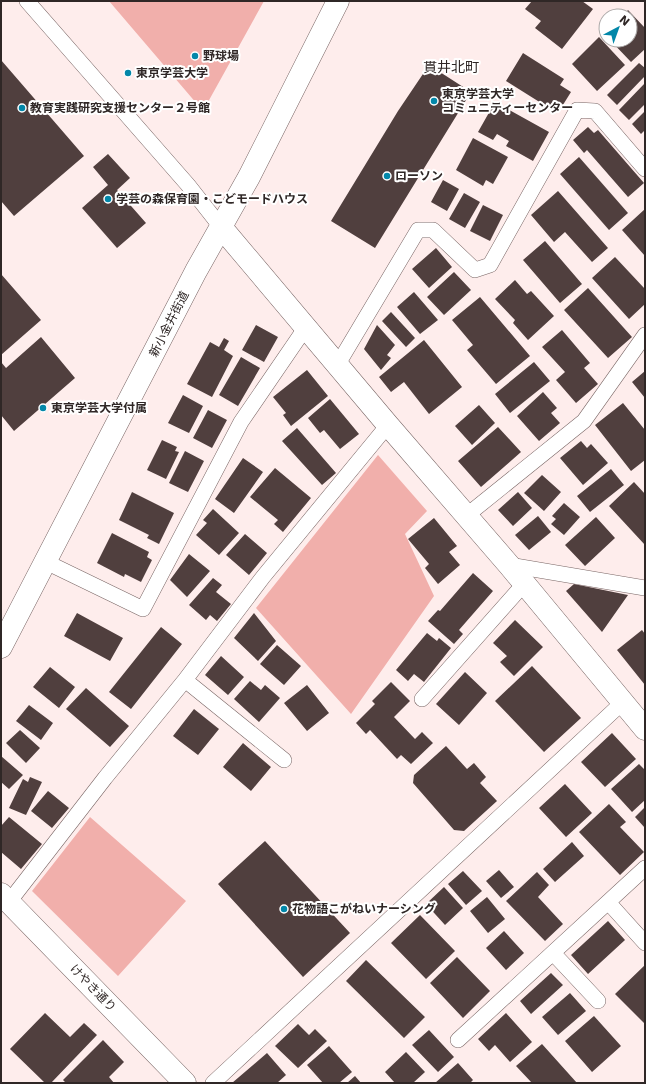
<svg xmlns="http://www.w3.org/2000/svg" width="646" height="1084" viewBox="0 0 646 1084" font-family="'DejaVu Sans','Noto Sans JP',sans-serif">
  <rect width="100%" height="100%" fill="#feedec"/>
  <path fill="#f1afab" d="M109,1H264L203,111Z
    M378,455L427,511L405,534L434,596L351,714L256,608Z
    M90,817L186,901L118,976L32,891Z"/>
  <path fill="#503f3e" d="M532,1H582L593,9L562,49L535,28L541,21L525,9Z
    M628,10L645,28V49L631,62L610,40H630V16H623Z
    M599,37L625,65L597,91L572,64Z
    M523,53L564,79L560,85L571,92L561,108L552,103L549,108L506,81Z
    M1,60L84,156L14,216L1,201Z
    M639,63L645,68V76L617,105L607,95Z
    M429,65L471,92L375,248L331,221L398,111Z
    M645,83V104L629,120L619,110Z
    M495,102L549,132L533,161L506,146L509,141L497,134L493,140L478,132Z
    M645,111V130L641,134L632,124Z
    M588,127L594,133L598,130L644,183L628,197L587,150L584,153L573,140Z
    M473,138L508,157L493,184L486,180L483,186L456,170Z
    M108,154L130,178L117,190L146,223L117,248L82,208L108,185L93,167Z
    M579,157L628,213L609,230L560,174Z
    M443,180L459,189L447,211L431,202Z
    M558,191L608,248L592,262L565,232L554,242L531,215Z
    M464,193L480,202L465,228L449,219Z
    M483,205L503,215L490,241L470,231Z
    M645,209V256L622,230Z
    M545,241L582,284L560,303L523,260Z
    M436,248L452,267L429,288L412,269Z
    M615,257L645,289V304L629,319L592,278Z
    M454,272L471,290L444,315L427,297Z
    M1,274L41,320L1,355Z
    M515,280L527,294L531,291L554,316L528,340L513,323L515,320L495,299Z
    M588,288L632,337L608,358L564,310Z
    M414,292L438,320L420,334L397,307Z
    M480,297L530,356L496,384L467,350L473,345L452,320Z
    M391,312L415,338L406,347L382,321Z
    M256,325L278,337L264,362L242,350Z
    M377,325L395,345L387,355L391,358L381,370L364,349Z
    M562,330L590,363L584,368L598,384L576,403L556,380L565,372L542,347Z
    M41,337L75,378L14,431L1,415V362L6,368Z
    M224,338L229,341L224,350L233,356L212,397L187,384L210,342L219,347Z
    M424,340L462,387L429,414L404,382L391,392L379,377Z
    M241,357L260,368L238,406L219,395Z
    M534,362L550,381L510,413L495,394Z
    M307,370L328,396L291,426L283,415L286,413L273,397Z
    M645,371V398L632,382Z
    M543,392L557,408L551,413L560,423L539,441L517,416Z
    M183,395L203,406L189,433L168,423Z
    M330,399L359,434L340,449L324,430L320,433L308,418Z
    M623,403L645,430V460L631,471L595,425Z
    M479,405L495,423L472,445L455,426Z
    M208,410L227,420L212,448L193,438Z
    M498,427L521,452L481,487L458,461Z
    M297,428L336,473L322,485L282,441Z
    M162,440L177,447L175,451L179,452L166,479L147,470Z
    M581,441L587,448L591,444L608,463L583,485L560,458Z
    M185,451L204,461L188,492L169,483Z
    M243,458L263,472L234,513L215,499Z
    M275,468L311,498L283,532L274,524L278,520L250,497Z
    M611,469L624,485L590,512L577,496Z
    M542,475L561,492L544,511L524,493Z
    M634,482L645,494V545L609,506Z
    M132,492L174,513L159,544L147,538L149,535L119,520Z
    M518,492L532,508L513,526L498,510Z
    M564,503L580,517L564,535L551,524L556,519L552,516Z
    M213,509L239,533L219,555L196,535L207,523L203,520Z
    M538,516L551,532L529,550L515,535Z
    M596,517L615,538L585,566L565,545Z
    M434,518L457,546L449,552L460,565L438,584L425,568L429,564L408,539Z
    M112,533L149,552L147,557L152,560L141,582L125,574L124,577L97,563Z
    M245,534L267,553L249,575L226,555Z
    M189,554L210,571L187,597L170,580Z
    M473,573L493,591L459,630L463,634L454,644L428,621L438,610L440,611Z
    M213,578L222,585L216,592L231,604L217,621L210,615L206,620L189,605Z
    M574,584L628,595L602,632L566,591Z
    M77,613L123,638L110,661L64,636Z
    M254,613L276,641L258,661L234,638Z
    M515,620L543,647L514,676L500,662L507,656L493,643Z
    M161,627L182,644L131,709L109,692Z
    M642,630L645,634V685L617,650Z
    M427,633L437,641L439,638L451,648L424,682L414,674L408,681L396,670Z
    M277,645L301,666L284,685L260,664Z
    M221,656L244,677L228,695L205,675Z
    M532,666L581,718L544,752L495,701Z
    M50,667L75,687L59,708L33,687Z
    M465,672L487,693L459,725L436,704Z
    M250,681L261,690L265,685L280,698L259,722L234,699Z
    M391,682L410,701L394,717L415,739L422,732L433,743L411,764L401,755L397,759L370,730L366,734L356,723L375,704L372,701Z
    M307,685L329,713L307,731L284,703Z
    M86,688L129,726L110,747L66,709Z
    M29,705L53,723L41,740L16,721Z
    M194,709L219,729L198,755L173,736Z
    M20,730L40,748L26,763L6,743Z
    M612,733L636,759L605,787L581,762Z
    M243,743L271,767L251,791L223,767Z
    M446,746L467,769L474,763L486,777L480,783L497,801L464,831L454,830L413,783L414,775Z
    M1,756L23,775L9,789L1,782Z
    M639,764L645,770V800L632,812L611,789Z
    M30,777L42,782L26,815L9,808L23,779L28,782Z
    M565,784L592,813L566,837L539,808Z
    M48,791L69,808L52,828L31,811Z
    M609,804L626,822L620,827L644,852L620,875L579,832Z
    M645,807V828L635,817Z
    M9,817L42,844L21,869L1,852V826Z
    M265,841L350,933L303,977L218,884Z
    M572,842L584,856L555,882L543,869Z
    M499,870L514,887L501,898L486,881Z
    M463,871L482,891L466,905L448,884Z
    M537,872L549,885L538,897L563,924L545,941L506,901Z
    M444,887L463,908L445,925L426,904Z
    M487,897L505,919L488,933L470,911Z
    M420,915L455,951L426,979L391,943Z
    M608,921L625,940L588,974L571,955Z
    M504,931L524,953L506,970L486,948Z
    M457,957L490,991L463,1018L430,983Z
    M366,960L425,1017L404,1038L346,981Z
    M645,965V1024L615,994Z
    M551,973L563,985L531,1014L520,1001Z
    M570,993L586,1011L558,1035L542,1017Z
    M45,1013L70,1037L84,1023L97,1035L51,1083H45L10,1049Z
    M506,1013L532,1042L510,1062L495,1045L489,1051L478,1039Z
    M594,1016L621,1046L592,1072L565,1041Z
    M298,1024L309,1035L315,1029L327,1041L298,1068L275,1046Z
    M429,1030L454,1057L438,1072L412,1045Z
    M103,1040L124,1062L109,1077L114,1083H66L63,1080Z
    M542,1044L577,1083H532L516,1066Z
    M329,1046L352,1072L339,1083H323L307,1065Z
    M406,1052L425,1072L413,1083H395L385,1072Z
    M267,1053L286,1075L277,1083H232Z
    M458,1063L473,1080L470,1083H435Z
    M355,1076L361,1083H347Z"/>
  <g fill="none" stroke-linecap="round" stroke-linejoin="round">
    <g stroke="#786564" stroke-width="16">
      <path id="lane" d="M27,1L188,185L221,227
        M338,364L418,230H433L475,270L490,265L577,110L595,111L645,169
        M466,516L584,421L645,335
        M46,562L143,609L241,422L306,327
        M509,565L645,588
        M185,680L284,760
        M422,699L524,584
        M9,902L105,778L185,680L263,577L388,425
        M608,902L645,943
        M553,953L598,1001
        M458,1040L645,868
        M213,1083L622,703"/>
    </g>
    <g stroke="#786564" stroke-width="23">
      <path id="secondary" d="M221,227L388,425L509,565L645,729
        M1,647L196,271L249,177L338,1
        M1,894L185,1083"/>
    </g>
    <use href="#lane" stroke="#fff" stroke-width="15"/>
    <use href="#secondary" stroke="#fff" stroke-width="22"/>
  </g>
  <g fill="#0287a9" stroke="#fff" stroke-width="1.5">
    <circle cx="195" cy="56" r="4"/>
    <circle cx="128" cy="73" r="4"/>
    <circle cx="434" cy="101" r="4"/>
    <circle cx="22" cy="108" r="4"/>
    <circle cx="387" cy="176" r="4"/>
    <circle cx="108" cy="199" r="4"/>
    <circle cx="43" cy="408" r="4"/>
    <circle cx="284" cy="909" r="4"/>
  </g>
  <g text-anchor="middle" stroke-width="4" stroke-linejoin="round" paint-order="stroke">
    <g font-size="12" font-weight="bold" fill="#2f2726" stroke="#fff" text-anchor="start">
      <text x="203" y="60">野球場</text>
      <text x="136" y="77">東京学芸大学</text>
      <text x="442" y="98">東京学芸大学<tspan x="442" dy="14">コミュニティーセンター</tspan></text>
      <text x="30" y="112">教育実践研究支援センター２号館</text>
      <text x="395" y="180">ローソン</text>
      <text x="116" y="203">学芸の森保育園・こどモードハウス</text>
      <text x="51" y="412">東京学芸大学付属</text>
      <text x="292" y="913">花物語こがねいナーシング</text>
    </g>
    <g font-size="12" fill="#2f2726" stroke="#fff">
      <text transform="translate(169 324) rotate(-63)" y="4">新小金井街道</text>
      <text transform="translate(93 988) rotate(46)" y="4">けやき通り</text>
    </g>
    <g font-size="14" fill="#2f2726" stroke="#fff">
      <text x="451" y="72">貫井北町</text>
    </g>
  </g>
  <rect width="646" height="1084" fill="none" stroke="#2f2726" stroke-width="4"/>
  <g transform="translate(618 28) rotate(41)"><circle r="19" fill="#ffffff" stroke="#aca9a8"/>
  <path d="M0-3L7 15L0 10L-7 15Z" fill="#0287a9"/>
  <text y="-6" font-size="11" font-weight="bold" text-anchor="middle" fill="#2f2726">N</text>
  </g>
</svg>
